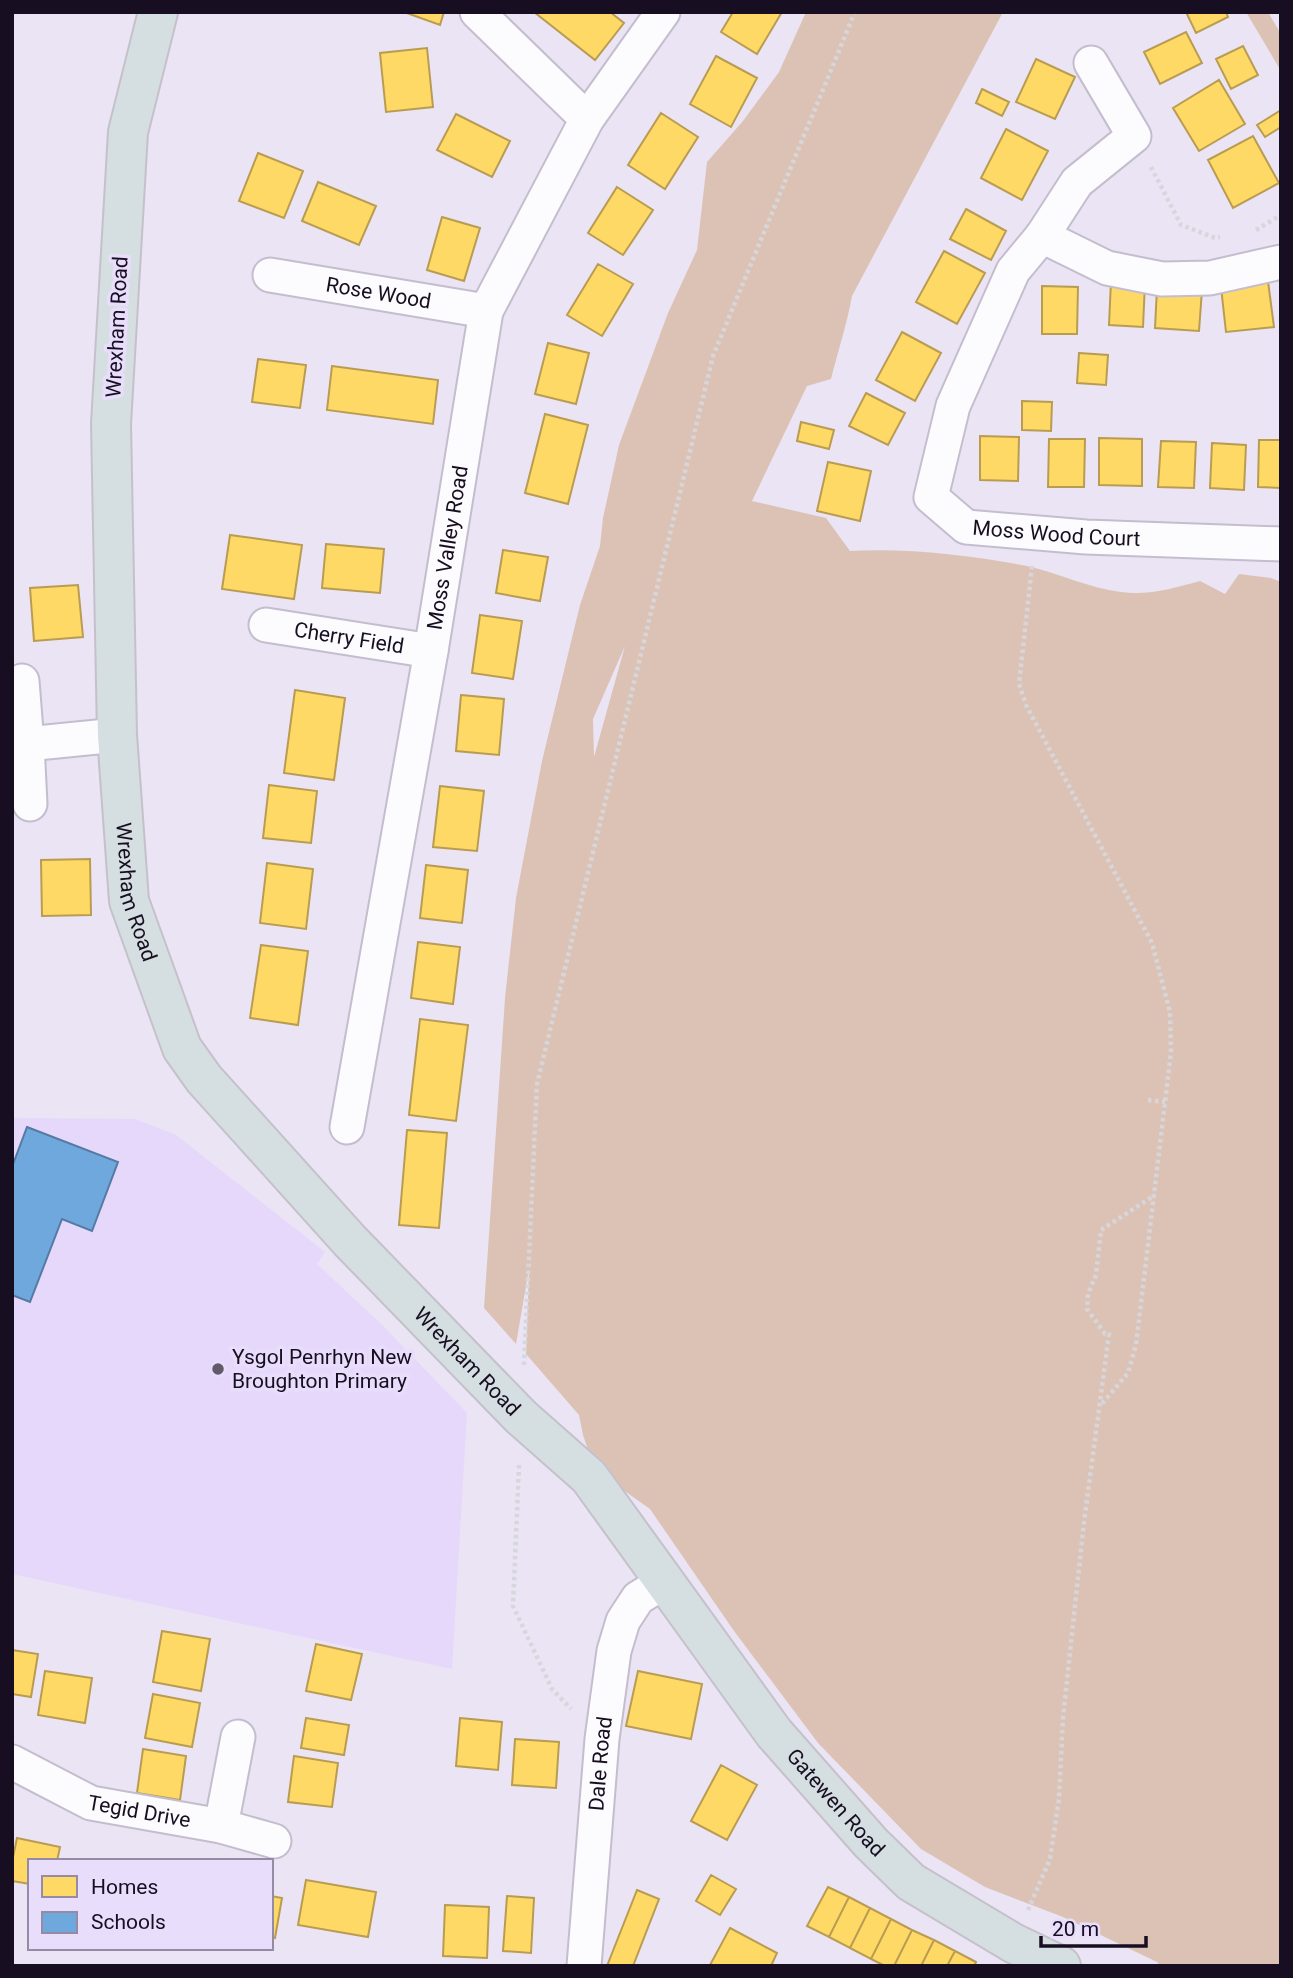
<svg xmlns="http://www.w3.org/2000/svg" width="1293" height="1978" viewBox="0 0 1293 1978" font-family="Roboto,sans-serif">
  <rect width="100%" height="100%" fill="#eae4f5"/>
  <path fill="#e6d8fa" d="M12,1118L135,1119L176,1135L325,1252L317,1264L382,1325L467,1413L452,1669L12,1574Z"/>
  <path fill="#dcc2b5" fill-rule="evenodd" d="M806,12H1003L852,296C847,324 838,351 831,379L807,386L752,501L826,518L850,551C910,548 968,555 1027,566C1059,573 1088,588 1121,592C1148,596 1174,588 1200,581L1225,594L1239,574L1271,578L1281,582V1966H1160L1157,1962L1063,1917L985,1887L921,1849L818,1743L734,1631L650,1509L595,1470L583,1435L579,1415L526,1354L529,1269L516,1344L484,1308L505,998L516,898L542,761L580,605L600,546L603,518L619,445L668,313L697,250L707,162L743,121L779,72ZM625,646L594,757L593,719Z
    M1246,12H1268L1281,34V71Z"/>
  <path fill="#ffd966" stroke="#b99c51" stroke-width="2" d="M404,12H444L440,25Z
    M534,12H610L624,23L595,60Z
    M733,12H782L757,54L721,32Z
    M1186,12H1226L1228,17L1196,33Z
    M1186,32L1202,63L1160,84L1144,52Z
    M1243,46L1258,75L1231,89L1216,59Z
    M427,48L433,107L386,112L380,53Z
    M716,56L757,78L731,127L690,104Z
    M1036,59L1075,77L1055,119L1016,102Z
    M1219,80L1245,124L1199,151L1173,108Z
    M982,89L1009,102L1002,116L976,103Z
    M1281,110V127L1265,137L1257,125Z
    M661,113L698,137L665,189L628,165Z
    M456,114L510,141L492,177L437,150Z
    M1006,129L1048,151L1022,200L981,178Z
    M1253,136L1279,183L1233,208L1208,160Z
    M258,153L303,171L284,218L239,201Z
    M318,182L376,206L359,245L302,221Z
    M617,187L653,210L623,255L588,233Z
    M966,209L1006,231L991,260L950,239Z
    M442,217L480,228L464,281L427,270Z
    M944,251L985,273L957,324L916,302Z
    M598,264L633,284L602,336L567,315Z
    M1111,281L1145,282L1143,327L1109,325Z
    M1268,281L1274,327L1226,332L1221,287Z
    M1042,286L1078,287L1077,334H1042Z
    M1157,288L1202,290L1199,331L1155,328Z
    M902,332L941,353L915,401L876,380Z
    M548,343L589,353L576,404L535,394Z
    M1079,353L1108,355L1106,385L1077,383Z
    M258,359L306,365L300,408L252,402Z
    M332,366L438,380L433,424L327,410Z
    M866,393L905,413L888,445L849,426Z
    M1022,401L1052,402L1051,431L1022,430Z
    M545,414L588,425L568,504L525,493Z
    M801,422L834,430L829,449L797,441Z
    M980,436L1019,437L1018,481L980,480Z
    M1099,438L1142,439V486L1099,485Z
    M1049,439H1085L1084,487H1048Z
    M1259,440H1281V488L1258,487Z
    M1161,441L1196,442L1194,488L1158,487Z
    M1212,443L1246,445L1244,490L1210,488Z
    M828,462L871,471L860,521L817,511Z
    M230,535L302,545L294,599L222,589Z
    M326,544L384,549L380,593L322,588Z
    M503,550L548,557L540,601L496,593Z
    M78,585L83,637L34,641L30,588Z
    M480,615L522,621L513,679L472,673Z
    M295,690L345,698L334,780L284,773Z
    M461,695L504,699L499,755L456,751Z
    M269,785L317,791L311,843L263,838Z
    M440,786L484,791L477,851L433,847Z
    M90,859L91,915L42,916L41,860Z
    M267,863L313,869L306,929L260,923Z
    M426,865L468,870L462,923L420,918Z
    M418,942L460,947L453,1004L411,998Z
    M261,945L308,951L298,1025L250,1018Z
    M420,1019L468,1025L456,1121L409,1115Z
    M407,1130L447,1133L439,1228L399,1225Z
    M162,1631L210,1639L201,1691L153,1682Z
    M316,1644L362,1654L351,1700L306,1691Z
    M12,1650L38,1654L31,1697L12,1694Z
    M45,1671L92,1678L85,1723L38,1715Z
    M638,1671L702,1684L691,1739L626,1726Z
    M153,1694L200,1703L192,1747L145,1738Z
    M306,1718L349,1725L344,1755L301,1748Z
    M460,1718L502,1722L498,1770L456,1766Z
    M515,1739L559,1742L556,1788L512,1785Z
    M143,1749L186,1756L180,1800L137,1793Z
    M294,1756L338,1763L332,1807L288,1802Z
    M721,1765L757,1785L727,1840L691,1821Z
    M17,1838L60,1847L57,1861H30V1884L12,1881V1862Z
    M711,1875L736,1889L720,1915L696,1901Z
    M306,1880L376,1892L368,1937L298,1925Z
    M828,1887L849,1897L829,1937L807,1926Z
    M637,1890L659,1899L633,1966H607Z
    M271,1896L282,1898L275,1938L271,1937Z
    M507,1896L534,1898L531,1953L503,1951Z
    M849,1897L870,1908L850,1948L829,1937Z
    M445,1905L489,1907L487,1958L443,1956Z
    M870,1908L891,1919L871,1959L850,1948Z
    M891,1919L912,1930L894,1966H885L871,1959Z
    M730,1928L777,1953L771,1966L710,1965Z
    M912,1930L934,1940L921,1966H894Z
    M934,1940L955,1951L947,1966H921Z
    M955,1951L976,1962L974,1966H947Z"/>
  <path fill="#6fa8dc" stroke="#557aa4" stroke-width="2" d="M27,1127L118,1162L92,1231L62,1219L30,1302L12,1295V1167Z"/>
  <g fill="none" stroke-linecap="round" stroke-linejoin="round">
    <g stroke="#c4bdcd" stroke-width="37">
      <g id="minor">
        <path d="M477,12L587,119"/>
        <path id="s1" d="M1091,63L1134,136L1077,182L1042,236L1013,271L953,406L931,497L966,527L1086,537L1281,544"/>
        <path d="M1042,236L1107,268L1162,279L1210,278L1281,262"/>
        <path id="s2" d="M270,275L486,311"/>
        <path id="s3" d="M266,625L431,651"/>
        <path d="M22,681L27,744L117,735"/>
        <path d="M27,744L30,804"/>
        <path id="s4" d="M347,1127L431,651L486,311L587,119L663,12"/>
        <path id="s5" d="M12,1762L91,1803L221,1826L274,1841"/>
        <path d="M221,1826L238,1737"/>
        <path id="s6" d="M584,1966L602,1739L614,1651L623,1621L638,1598L664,1582"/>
      </g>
    </g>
    <g stroke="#c5c1ca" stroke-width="42">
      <g id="major">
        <path id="s7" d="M158,12L128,132L111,424L117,735L129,901L182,1048L204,1079L350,1241L521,1417L589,1477L774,1733L871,1843L911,1882L1013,1943L1061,1966"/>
      </g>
    </g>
    <path stroke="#d7d6db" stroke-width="4.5" stroke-dasharray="3.5 3.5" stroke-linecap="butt" d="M1151,167L1181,225L1215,238L1220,237
      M1256,230L1281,215
      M1032,566L1019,684L1026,705L1152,943L1170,1012L1171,1052L1136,1345L1128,1373L1100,1406
      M1148,1100L1165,1102
      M524,1365L537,1084L713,356L855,12
      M519,1465L513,1606L552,1689L571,1709
      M1028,1910L1050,1859L1059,1799L1063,1718L1084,1522L1109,1334H1105L1087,1309L1088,1294L1096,1275L1101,1230L1155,1195"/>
    <use href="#minor" stroke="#fcfbfe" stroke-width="33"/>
    <use href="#major" stroke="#d5dee0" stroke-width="38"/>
  </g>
  <circle fill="#615a6b" stroke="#e9ddfc" stroke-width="2.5" cx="218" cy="1369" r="7"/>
  <g text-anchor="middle" stroke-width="7" stroke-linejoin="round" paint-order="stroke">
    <g font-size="21" fill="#170f21" stroke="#e9ddfc">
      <text dy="7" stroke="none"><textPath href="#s2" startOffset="110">Rose Wood</textPath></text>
      <text transform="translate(117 327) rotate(-87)" y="7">Wrexham Road</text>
      <text dy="7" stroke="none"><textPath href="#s1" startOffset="646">Moss Wood Court</textPath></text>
      <text dy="7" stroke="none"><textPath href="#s4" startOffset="588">Moss Valley Road</textPath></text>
      <text dy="7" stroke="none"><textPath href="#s3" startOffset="84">Cherry Field</textPath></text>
      <text dy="7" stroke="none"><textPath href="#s7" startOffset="886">Wrexham Road</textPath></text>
      <text dy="7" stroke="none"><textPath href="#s7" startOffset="1474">Wrexham Road</textPath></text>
      <text dy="7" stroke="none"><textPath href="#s6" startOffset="203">Dale Road</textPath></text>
      <text dy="7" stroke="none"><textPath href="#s7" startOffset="2051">Gatewen Road</textPath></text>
      <text dy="7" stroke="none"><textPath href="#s5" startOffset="138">Tegid Drive</textPath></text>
    </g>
    <g font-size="21" fill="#170f21" stroke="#e9ddfc" text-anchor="start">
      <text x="232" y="1364">Ysgol Penrhyn New<tspan x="232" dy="24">Broughton Primary</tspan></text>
    </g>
  </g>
  <rect width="1293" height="1978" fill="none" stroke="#170f21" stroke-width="28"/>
  <rect x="28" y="1859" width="245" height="91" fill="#e9ddfc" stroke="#958ba4" stroke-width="2"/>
  <rect x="42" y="1876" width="35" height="21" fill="#ffd966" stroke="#958ba4" stroke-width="2"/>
  <text x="91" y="1894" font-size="21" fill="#170f21">Homes</text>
  <rect x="42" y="1912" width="35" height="21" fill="#6fa8dc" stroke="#958ba4" stroke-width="2"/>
  <text x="91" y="1929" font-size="21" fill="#170f21">Schools</text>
  <path d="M1041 1936v10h105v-10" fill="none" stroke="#170f21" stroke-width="3.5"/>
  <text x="1052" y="1936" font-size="21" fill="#170f21" stroke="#e9ddfc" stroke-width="5" paint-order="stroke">20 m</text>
</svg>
